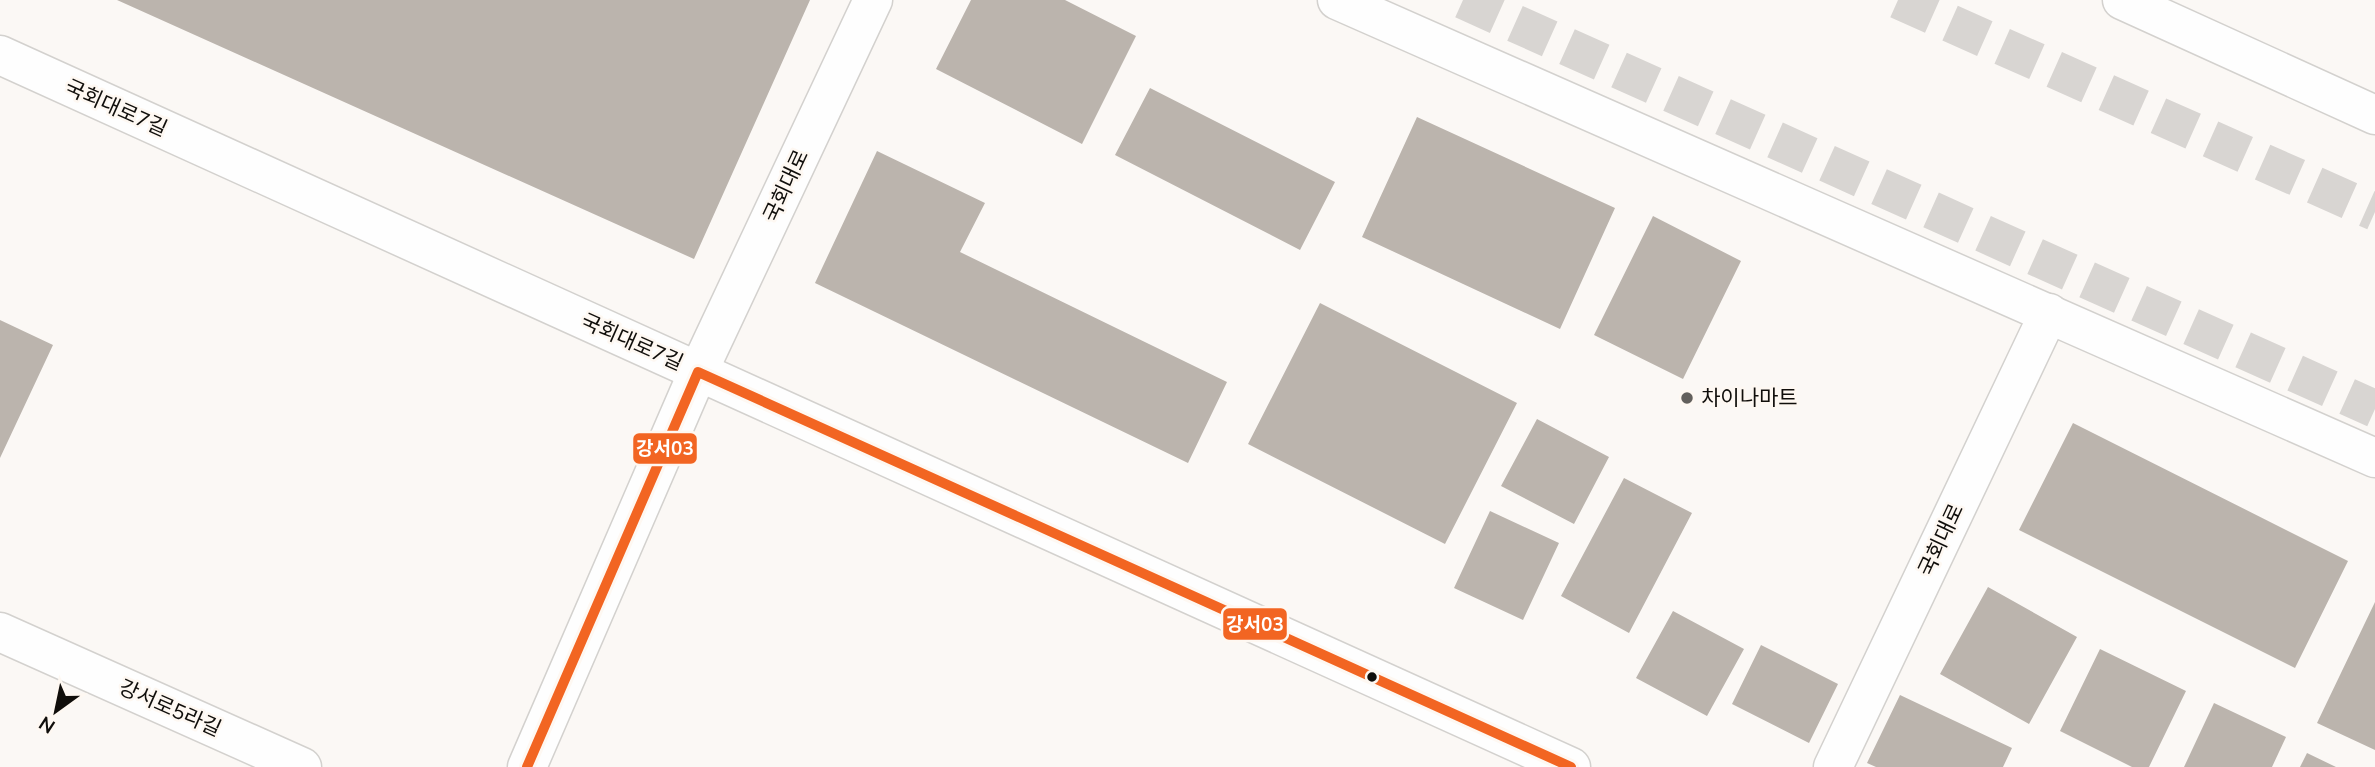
<svg xmlns="http://www.w3.org/2000/svg" width="2375" height="767" viewBox="0 0 2375 767" font-family="'Nunito Sans','Noto Sans KR',sans-serif">
  <rect width="100%" height="100%" fill="#fbf8f5"/>
  <path fill="#bbb4ad" d="M117,0H810L694,259Z
    M971,0H1065L1136,36L1082,144L936,69Z
    M1150,88L1335,182L1300,250L1115,155Z
    M1417,117L1615,208L1560,329L1362,237Z
    M877,151L985,203L960,252L1227,382L1188,463L815,283Z
    M1653,216L1741,261L1683,379L1594,335Z
    M1320,303L1517,403L1445,544L1248,444Z
    M0,320L53,345L0,458Z
    M1537,419L1609,457L1574,524L1501,486Z
    M2073,423L2348,561L2295,668L2019,530Z
    M1624,478L1692,513L1629,633L1561,596Z
    M1490,511L1559,543L1523,620L1454,588Z
    M1988,587L2077,637L2029,724L1940,674Z
    M2375,602V750L2317,723Z
    M1673,611L1744,649L1707,716L1636,678Z
    M1761,645L1838,684L1809,743L1732,704Z
    M2100,649L2186,691L2149,767H2132L2060,731Z
    M1900,695L2012,748L2003,767H1876L1867,763Z
    M2214,703L2286,737L2272,767H2184Z
    M2307,753L2336,767H2300Z"/>
  <g fill="none" stroke-linecap="round" stroke-linejoin="round">
    <path stroke="#d8d5d2" stroke-width="38" stroke-dasharray="38 19" stroke-linecap="butt" d="M1463,0L2375,409
      M1898,0L2375,212"/>
    <g stroke="#d3d1ce" stroke-width="41">
      <path id="minor" d="M0,632L302,767
        M527,767L698,372L873,0
        M1833,767L2049,313"/>
    </g>
    <g stroke="#d3d1ce" stroke-width="41">
      <path id="tertiary" d="M0,55L1571,767"/>
    </g>
    <g stroke="#d3d1ce" stroke-width="41">
      <path id="primary" d="M1337,0L2375,458
        M2122,0L2375,115"/>
    </g>
    <use href="#minor" stroke="#fefefe" stroke-width="38"/>
    <use href="#tertiary" stroke="#fefefe" stroke-width="38"/>
    <use href="#primary" stroke="#fefefe" stroke-width="38"/>
    <g stroke="#fef8f2" stroke-width="16">
      <path id="bus-1" d="M527,767L698,372L1571,767"/>
    </g>
    <use href="#bus-1" stroke="#f26522" stroke-width="10"/>
  </g>
  <circle fill="#62605d" stroke="#fef8f2" stroke-width="2.5" cx="1687" cy="398" r="7"/>
  <circle fill="#100e0b" stroke="#fef8f2" stroke-width="2.5" cx="1372" cy="677" r="6"/>
  <g text-anchor="middle" stroke-width="5" stroke-linejoin="round" paint-order="stroke">
    <g font-size="21" fill="#100e0b" stroke="#fef8f2">
      <text transform="translate(116 108) rotate(24)" y="7">국회대로7길</text>
      <text transform="translate(786 186) rotate(-65)" y="7">국회대로</text>
      <text transform="translate(632 342) rotate(24)" y="7">국회대로7길</text>
      <text transform="translate(1941 540) rotate(-65)" y="7">국회대로</text>
      <text transform="translate(170 708) rotate(24)" y="7">강서로5라길</text>
    </g>
    <g font-size="21" fill="#100e0b" stroke="#fef8f2" text-anchor="start">
      <text x="1701" y="405">차이나마트</text>
    </g>
  </g>
  <g stroke="#fef8f2" stroke-width="2.5">
    <rect x="632" y="432" width="66" height="33" rx="7" fill="#f26522"/>
    <rect x="1222" y="607" width="66" height="34" rx="7" fill="#f26522"/>
  </g>
  <g font-size="19" text-anchor="middle" font-weight="bold" fill="#fff">
    <text x="665" y="455">강서03</text>
    <text x="1255" y="631">강서03</text>
  </g>
  <g transform="translate(56 711) rotate(213)" stroke="#fef8f2" stroke-width="5" paint-order="stroke">
  <path d="M0-5L12 26L0 18L-12 26Z" fill="#100e0b"/>
  <text y="-10" font-size="19" font-weight="bold" text-anchor="middle" fill="#100e0b">N</text>
  </g>
</svg>
